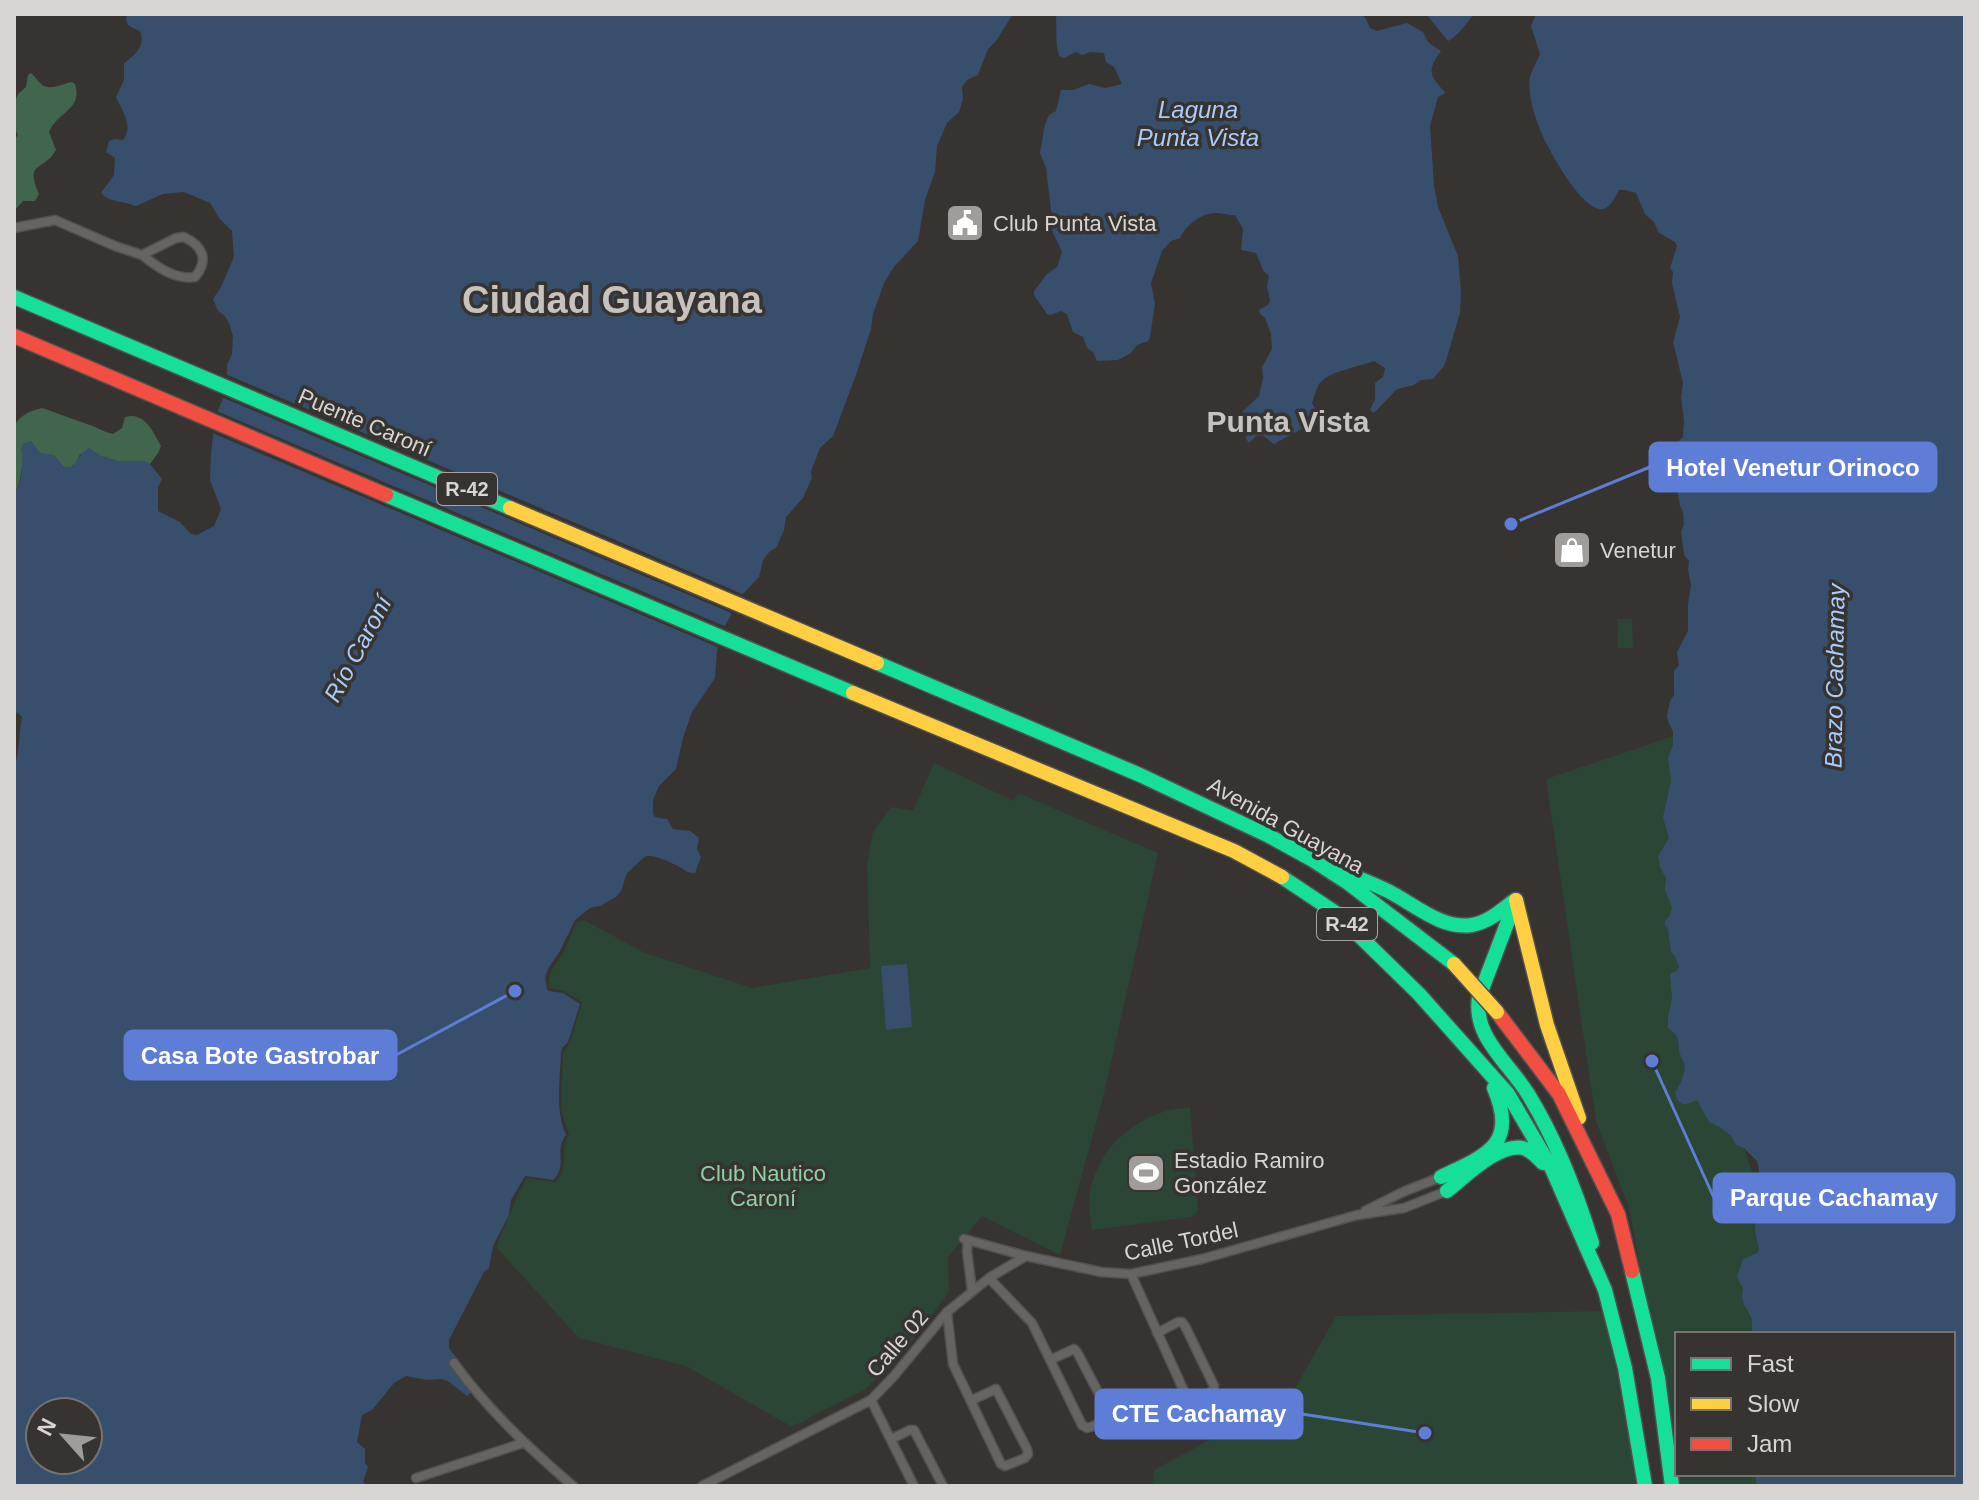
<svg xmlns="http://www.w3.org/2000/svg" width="1979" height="1500" viewBox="0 0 1979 1500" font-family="Helvetica,sans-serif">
  <rect width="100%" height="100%" fill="#363331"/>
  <path fill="#2b4634" d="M1617,619H1632L1633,648H1618Z
    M1688,731L1698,1001L1774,1242L1772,1334H1677V1468L1629,1208L1596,1121L1546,779Z
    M934,763L1014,801L1018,793L1158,853L1104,1094L1060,1255L982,1216L948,1257L949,1292L905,1351L864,1390L792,1427L686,1366L579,1338L496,1247C507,1223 514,1200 527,1178L556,1182C570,1167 559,1151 569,1134L561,1110L563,1053L570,1042L582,1002L564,991L549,988C547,972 555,966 563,953C568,943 572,932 577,922L584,920L645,953L752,988L870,968L867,864L873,832L891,807L913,811Z
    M1190,1107L1198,1207L1196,1214L1191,1217L1092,1230C1091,1222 1089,1213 1089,1205C1090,1162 1120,1127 1160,1113C1169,1109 1180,1109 1190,1107Z
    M1606,1311L1637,1486H1152L1154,1470L1290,1397L1336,1316Z
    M1678,1474H1794L1800,1486H1680Z"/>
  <path fill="#41654d" d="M31,73C35,76 37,80 40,83C48,92 62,84 72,82L75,84C83,110 58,111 49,132L56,150C44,172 24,160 39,194L35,201H23L14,211V140L18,135L14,127V103L18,94L26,87L28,75Z
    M42,408C58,413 71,419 87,424C97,427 103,432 113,434L122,428L125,417C144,411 153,431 161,446L158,453L150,464L143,461H117L101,456L80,454L77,462L71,467H64L53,455L24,460C20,472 21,485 14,495V426C20,415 30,411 42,408Z"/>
  <path fill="#384e6d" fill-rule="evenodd" d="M127,14H1013L996,41L988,49L978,75L967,80L962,87L963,99L959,112L947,123L937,146L935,172L925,200L918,241L894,267L884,283L873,314L871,329L856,375L833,436L820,448L811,471L812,478L803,498L786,517L784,530L776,548L770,551L763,560L759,577L740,597L723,630L717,651L715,678L692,712L683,738L676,769L659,786L653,800V814L655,817L667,819L673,829L690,831L699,838L697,849L701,857L695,873L687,872C683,867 653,854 647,856C643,857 632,869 627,873L621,891L616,897L600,906L590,908L575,920L560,951L549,967L545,978L547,989L549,991L563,993L580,1004L568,1042L562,1048L561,1053C560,1081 555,1110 566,1135C553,1152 569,1164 553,1180L525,1176L511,1200L509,1215L493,1246L489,1268L484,1272L449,1340V1348L478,1386L467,1396L448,1381L441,1379L426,1380L406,1376L394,1383L372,1410L362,1415L357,1442L365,1449V1463L368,1467L363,1482L367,1486H14V767C21,748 18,735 22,717L18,713L14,712V495C22,485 24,460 21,449L24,443L31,441L40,453L53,455L64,467H72C79,459 79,454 89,448L101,456L117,461H143L150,464L162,479L158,487V511L180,522L191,534L197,535L214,526L221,509L210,480L211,453L216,415L222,401L227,378V365L232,354L233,336L229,323L225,316L218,311L213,299L221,287L234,257L232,231L219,218L210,203L184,192L163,194L136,206C124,201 110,203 101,193L114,175L115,158L106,152L109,141L114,139L123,140C134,126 122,111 116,97L124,80V63C135,55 146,46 140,31C130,27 124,25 127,14ZM40,1412H88V1460H40Z
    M1052,14H1362L1366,19L1370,28L1377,31L1407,23L1423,32L1428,42L1441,51C1427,70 1429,75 1445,92L1444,94L1438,97L1430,126L1434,185L1438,207L1458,256L1461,292L1460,313L1446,361L1443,367L1433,379L1421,380L1414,385L1397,389L1374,413L1370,410L1375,399V383L1383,377L1385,368L1374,361C1358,367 1329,371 1319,384C1316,389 1314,398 1312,403L1326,427V432L1309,425L1274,444L1264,436H1256L1249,443L1246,439L1247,432L1242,412L1259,396L1263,378L1262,367L1272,349L1271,334L1265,318L1260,314L1259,310L1268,305L1270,301L1267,286L1269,276L1263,270L1256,253L1241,250L1243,229L1235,215C1228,216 1223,213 1216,213C1201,213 1186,225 1180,238L1171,241L1162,251L1151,283L1155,304L1150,337L1148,341L1137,345L1131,353L1118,360L1097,361L1093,352L1087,348L1083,337L1073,332L1067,314L1061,311L1051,315L1047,314L1034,295V291L1047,274L1057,267L1062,252L1052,231L1054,221L1051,210L1046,168L1040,153L1045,124L1049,115L1056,111L1061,90H1073L1089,84L1105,88L1122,84L1114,67L1106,62L1104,53L1090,52L1082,55L1076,52L1064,58L1059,56C1055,42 1057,29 1056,15Z
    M1426,14H1474C1469,21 1456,38 1448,41Z
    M1536,14H1965V1486H1757L1755,1474H1953V1334H1752C1752,1332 1752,1323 1752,1320C1748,1308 1739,1303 1743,1289L1737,1277L1743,1259L1757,1253L1759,1249L1755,1231L1756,1218L1763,1197L1758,1177L1759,1170L1757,1161L1744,1148L1736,1145L1731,1136L1720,1127L1709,1122L1697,1100C1685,1105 1680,1108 1675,1093C1680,1084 1687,1072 1684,1062C1682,1058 1680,1055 1679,1050C1678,1038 1679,1036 1668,1028V1018L1672,998L1670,974L1677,971L1679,967L1675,956L1671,952L1668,929L1665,925V921L1670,915L1672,907L1665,890L1666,878L1660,867L1658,856L1669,838L1663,817L1671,781L1668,758L1673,745V732L1668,721L1667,715L1670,701L1674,695V671L1679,665L1677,652L1688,631V604L1691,585L1688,570L1689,561L1684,555L1681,531L1684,525L1683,512L1680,506L1676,483L1669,468L1672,460V448L1683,437L1684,421L1681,397L1683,383L1673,342L1680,317L1672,283L1673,272L1670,268L1677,246L1675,242L1659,233L1654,222L1645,214L1636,193L1625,190H1619C1615,197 1611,207 1603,209C1582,213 1545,144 1539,127C1534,114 1527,92 1530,77C1532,70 1537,61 1540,54L1531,26Z
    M907,964L912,1027L886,1030L881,966Z"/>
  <path fill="#363331" d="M223,373L747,596L736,615L219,396Z
    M214,410L729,628L722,649L210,432Z"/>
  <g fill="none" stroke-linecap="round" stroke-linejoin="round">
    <g stroke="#52504e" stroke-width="11">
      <path id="street" d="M14,228L55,220L115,246L142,255
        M184,237C203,246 209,260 195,277C175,280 157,267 142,255L176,238Z
        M1365,1211L1405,1191L1441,1177
        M964,1239L1026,1256L1101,1272L1131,1274L1202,1259L1357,1215L1404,1208L1447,1191
        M968,1240L967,1251L972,1290
        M1131,1274L1188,1400L1191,1402C1199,1400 1213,1395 1214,1386L1185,1326L1182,1322H1178L1157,1333
        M989,1278L1032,1323L1082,1425L1087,1428C1095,1426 1104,1422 1108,1415L1107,1409L1077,1352L1074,1349L1050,1360
        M947,1312L953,1364L1001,1464L1005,1466L1025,1458L1028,1454L1027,1449L996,1389L972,1400
        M454,1363C488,1410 529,1448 573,1486
        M871,1400L914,1486
        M891,1439L910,1430H914L943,1486
        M416,1478L523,1443
        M702,1486L871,1400L894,1376L947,1312L989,1278L1026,1256"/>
    </g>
    <g stroke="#52504e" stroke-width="17">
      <path id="fast" d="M14,297L510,508
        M386,495L853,693
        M877,663L1140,775L1269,836L1311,859L1348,883L1454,964
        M1340,871C1356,877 1371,883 1386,890C1413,903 1441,930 1472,925C1489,922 1502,910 1515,900
        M1282,877L1336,913L1419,994L1508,1094L1552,1169L1605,1290L1625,1368L1645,1486
        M1516,900L1479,997C1477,1010 1479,1022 1485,1034C1496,1056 1515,1073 1528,1094C1557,1141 1576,1191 1592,1243
        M1441,1177C1487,1155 1518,1145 1494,1088
        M1447,1191C1465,1177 1498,1143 1523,1148C1531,1150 1537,1157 1543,1163
        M1632,1271L1658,1378L1672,1486"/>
    </g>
    <g stroke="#52504e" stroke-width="17">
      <path id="slow" d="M510,508L877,663
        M853,693L1234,851L1282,877
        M1516,900L1547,1025L1579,1118"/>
    </g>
    <g stroke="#52504e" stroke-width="17">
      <path id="jam" d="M14,336L386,495
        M1497,1012L1559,1094L1618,1214L1632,1271"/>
    </g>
    <use href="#street" stroke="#666463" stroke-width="8"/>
    <use href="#fast" stroke="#16e098" stroke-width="14"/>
    <use href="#slow" stroke="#ffcf43" stroke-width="14"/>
    <use href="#jam" stroke="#f24e42" stroke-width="14"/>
    <g stroke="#52504e" stroke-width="17" stroke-linecap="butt">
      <path id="slow-bridge" d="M1454,964L1497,1012"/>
    </g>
    <use href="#slow-bridge" stroke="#ffcf43" stroke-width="14"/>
  </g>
  <defs>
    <g id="civic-square" transform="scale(2)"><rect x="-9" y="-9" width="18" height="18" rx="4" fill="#9f9c9a" stroke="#373330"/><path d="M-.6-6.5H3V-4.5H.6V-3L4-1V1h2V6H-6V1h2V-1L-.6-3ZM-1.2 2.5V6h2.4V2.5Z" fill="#fff"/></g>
    <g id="shop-square" transform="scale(2)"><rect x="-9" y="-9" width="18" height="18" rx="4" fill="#9f9c9a" stroke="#373330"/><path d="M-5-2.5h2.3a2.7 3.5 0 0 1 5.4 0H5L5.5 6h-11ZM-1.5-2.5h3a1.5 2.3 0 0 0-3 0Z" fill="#fff"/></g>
    <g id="stadium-square" transform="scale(2)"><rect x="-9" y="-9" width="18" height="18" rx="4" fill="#9f9c9a" stroke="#373330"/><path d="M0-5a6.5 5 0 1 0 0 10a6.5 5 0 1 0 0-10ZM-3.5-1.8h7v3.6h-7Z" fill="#fff"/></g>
  </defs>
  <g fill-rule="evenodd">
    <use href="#civic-square" x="965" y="223"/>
    <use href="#shop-square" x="1572" y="550"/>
    <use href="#stadium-square" x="1146" y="1173"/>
  </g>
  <g text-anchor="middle" stroke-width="7" stroke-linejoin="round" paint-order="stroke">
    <g fill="#373330" stroke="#a7a4a1" stroke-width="2">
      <rect x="437" y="473" width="60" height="32" rx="6"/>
      <rect x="1317" y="908" width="60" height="32" rx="6"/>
    </g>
    <g font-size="20" font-weight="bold" fill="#d7d4d2">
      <text x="467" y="496">R-42</text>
      <text x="1347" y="931">R-42</text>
    </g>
    <g font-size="22" fill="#d7d4d2" stroke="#373330" text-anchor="start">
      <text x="993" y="231">Club Punta Vista</text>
      <text x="1600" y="558">Venetur</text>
      <text x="1174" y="1168">Estadio Ramiro<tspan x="1174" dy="25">González</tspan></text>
    </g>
    <g font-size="22" fill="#d7d4d2" stroke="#373330">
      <text transform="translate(365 422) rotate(23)" y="8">Puente Caroní</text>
      <text transform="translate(1286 825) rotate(29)" y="8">Avenida Guayana</text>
      <text transform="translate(1181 1241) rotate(-12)" y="8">Calle Tordel</text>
      <text transform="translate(897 1343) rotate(-49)" y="8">Calle 02</text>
    </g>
    <g font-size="22" fill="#8dd2a3" stroke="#373330">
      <text x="763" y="1181">Club Nautico<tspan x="763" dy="25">Caroní</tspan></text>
    </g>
    <g font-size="24" font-style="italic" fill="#a9ccfb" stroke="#373330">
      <text x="1198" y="118">Laguna<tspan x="1198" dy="28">Punta Vista</tspan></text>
      <text transform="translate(358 649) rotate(-62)" y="8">Río Caroní</text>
      <text transform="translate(1835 676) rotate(-89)" y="8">Brazo Cachamay</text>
    </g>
    <g font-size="30" font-weight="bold" fill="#c7c2be" stroke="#373330">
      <text x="1288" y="432">Punta Vista</text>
    </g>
    <g font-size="38" font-weight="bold" fill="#c7c2be" stroke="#373330">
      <text x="612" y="313">Ciudad Guayana</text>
    </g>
  </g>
  <path fill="none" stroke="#5e7dd6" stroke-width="3" d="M1511 524L1650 467M515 991L396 1055M1652 1061L1714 1198M1425 1433L1302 1414"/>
  <g fill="#5e7dd6" stroke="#373330" stroke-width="3">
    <circle cx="1511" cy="524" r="8"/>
    <circle cx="515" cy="991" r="8"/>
    <circle cx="1652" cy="1061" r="8"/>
    <circle cx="1425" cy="1433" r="8"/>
  </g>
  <g fill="#5e7dd6" stroke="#5e7dd6" stroke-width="3">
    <rect x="1650" y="443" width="286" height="48" rx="8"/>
    <rect x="125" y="1031" width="271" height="48" rx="8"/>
    <rect x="1714" y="1174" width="240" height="48" rx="8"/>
    <rect x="1096" y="1390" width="206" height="48" rx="8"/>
  </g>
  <g font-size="24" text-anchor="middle" font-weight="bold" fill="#fff">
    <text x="1793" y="476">Hotel Venetur Orinoco</text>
    <text x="260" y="1064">Casa Bote Gastrobar</text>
    <text x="1834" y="1206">Parque Cachamay</text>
    <text x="1199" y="1422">CTE Cachamay</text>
  </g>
  <rect width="1979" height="1500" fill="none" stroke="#d7d4d2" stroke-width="32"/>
  <rect x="1675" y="1332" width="280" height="144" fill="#373330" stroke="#777371" stroke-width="2"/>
  <rect x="1691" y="1358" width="40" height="12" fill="#16e098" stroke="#777371" stroke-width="2"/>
  <text x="1747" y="1372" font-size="24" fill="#d7d4d2">Fast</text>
  <rect x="1691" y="1398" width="40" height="12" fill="#ffcf43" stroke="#777371" stroke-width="2"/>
  <text x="1747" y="1412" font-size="24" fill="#d7d4d2">Slow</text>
  <rect x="1691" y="1438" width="40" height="12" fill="#f24e42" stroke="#777371" stroke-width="2"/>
  <text x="1747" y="1452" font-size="24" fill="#d7d4d2">Jam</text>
  <g transform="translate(64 1436) rotate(297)"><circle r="38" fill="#373330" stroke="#777371" stroke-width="2"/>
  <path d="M0-6L14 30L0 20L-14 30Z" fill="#9f9c9a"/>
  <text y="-12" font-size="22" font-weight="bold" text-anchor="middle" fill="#d7d4d2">N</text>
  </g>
</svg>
